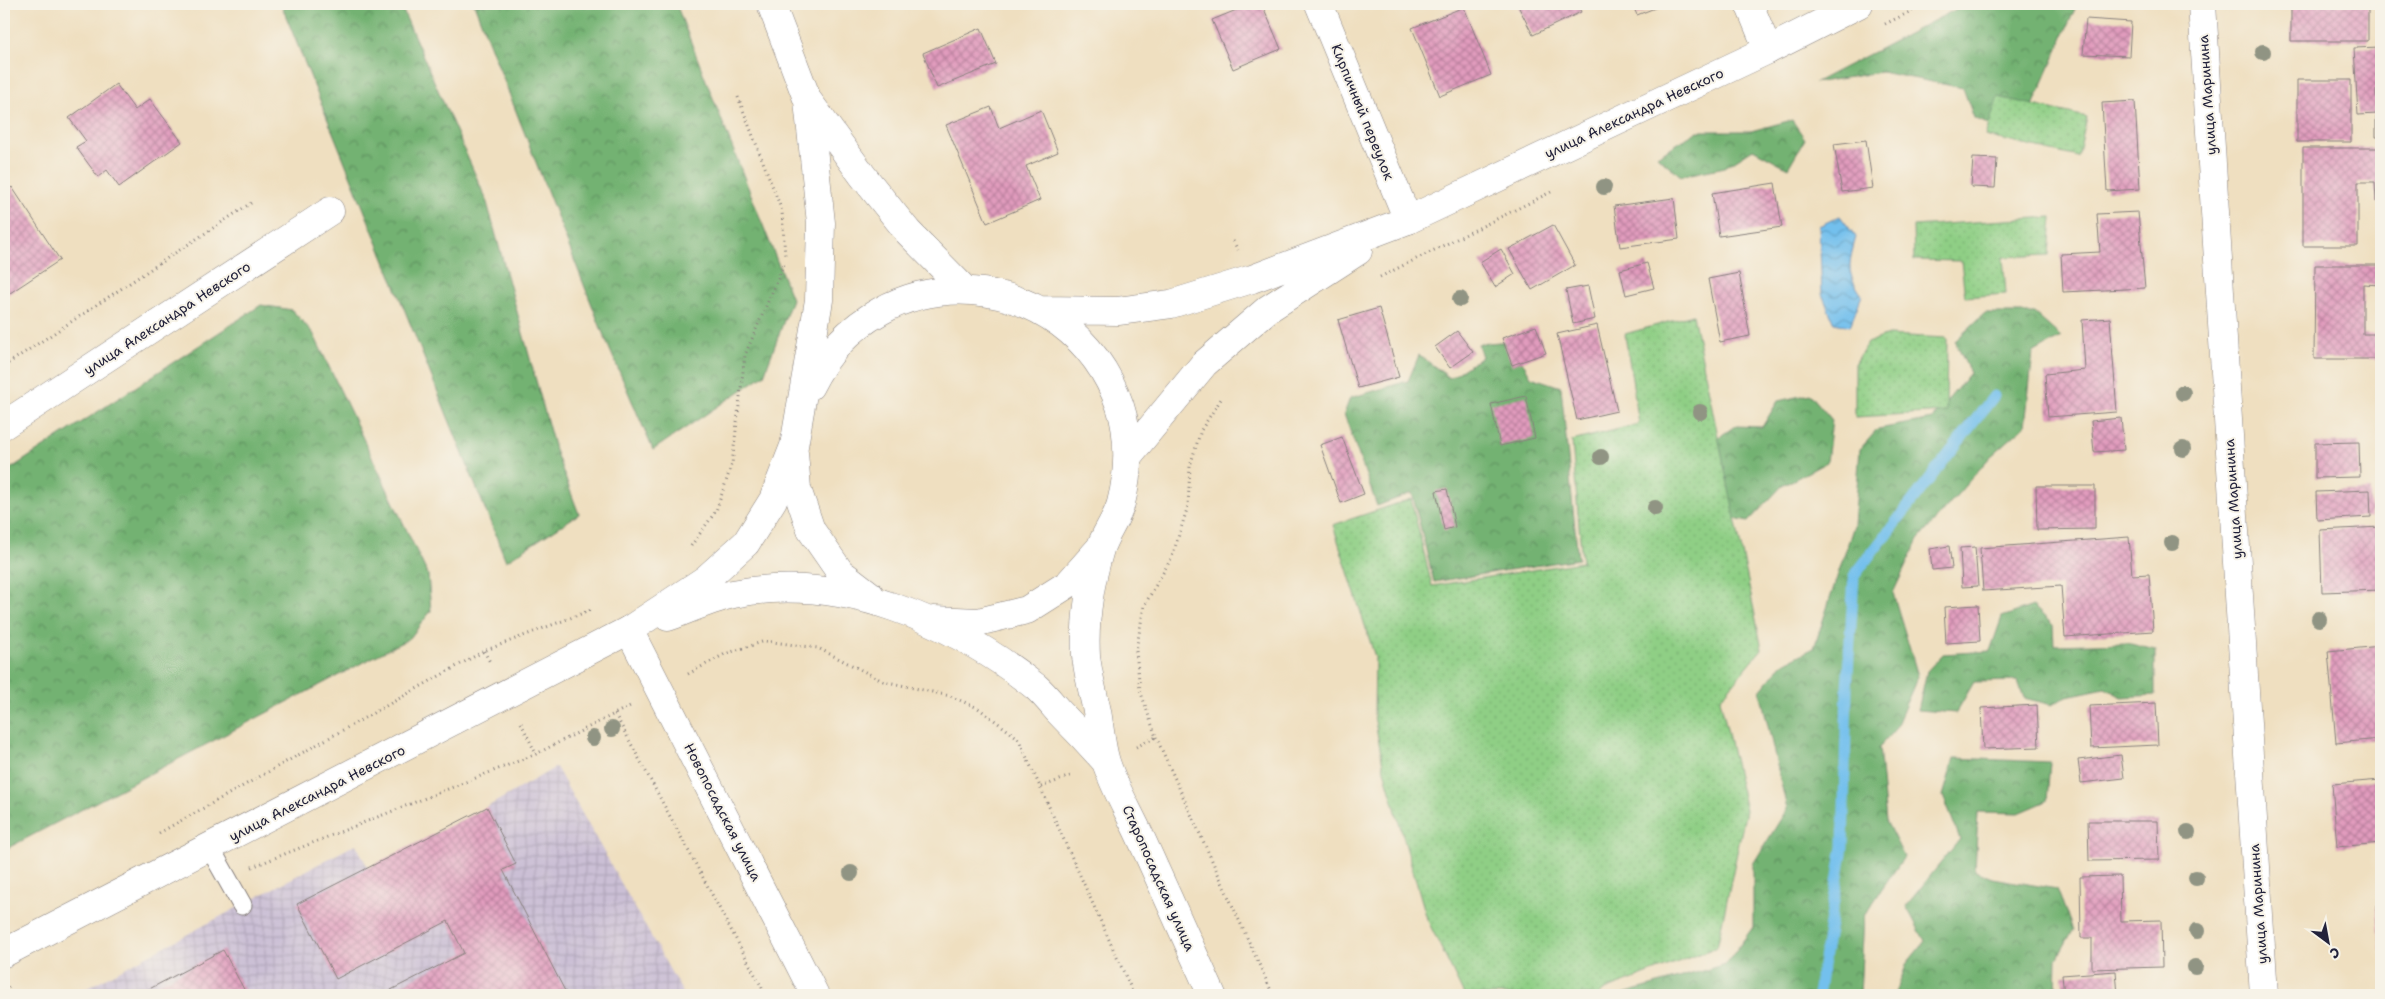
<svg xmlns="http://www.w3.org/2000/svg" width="2385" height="999" viewBox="0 0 2385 999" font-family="'Shantell Sans',sans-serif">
  <defs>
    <pattern id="industrial-grid" width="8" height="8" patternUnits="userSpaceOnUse" patternTransform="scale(1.25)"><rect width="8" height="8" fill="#cbbfd5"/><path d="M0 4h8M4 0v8" fill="none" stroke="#aea4b8"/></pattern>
    <pattern id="forest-crowns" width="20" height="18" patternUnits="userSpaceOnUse" patternTransform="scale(1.25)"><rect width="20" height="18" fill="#73b272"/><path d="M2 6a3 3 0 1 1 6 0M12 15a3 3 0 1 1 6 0" fill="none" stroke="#5e905f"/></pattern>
    <pattern id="park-dots" width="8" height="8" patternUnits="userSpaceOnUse" patternTransform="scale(1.25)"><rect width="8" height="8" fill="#8fcf85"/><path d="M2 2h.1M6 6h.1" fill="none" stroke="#7bb174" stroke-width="1.8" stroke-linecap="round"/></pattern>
    <pattern id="water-waves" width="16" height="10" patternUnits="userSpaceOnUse" patternTransform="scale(1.25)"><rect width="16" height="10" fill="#73c0ed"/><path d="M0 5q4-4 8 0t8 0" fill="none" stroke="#5e9cc1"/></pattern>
    <pattern id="building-cross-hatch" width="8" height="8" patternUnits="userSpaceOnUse" patternTransform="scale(1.25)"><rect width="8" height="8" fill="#e19bbd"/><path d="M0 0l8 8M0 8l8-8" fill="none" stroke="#b67e9b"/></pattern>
  </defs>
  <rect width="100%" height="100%" fill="#f7f3e8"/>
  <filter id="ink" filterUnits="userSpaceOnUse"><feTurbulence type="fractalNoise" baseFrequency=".02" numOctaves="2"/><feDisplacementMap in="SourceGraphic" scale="10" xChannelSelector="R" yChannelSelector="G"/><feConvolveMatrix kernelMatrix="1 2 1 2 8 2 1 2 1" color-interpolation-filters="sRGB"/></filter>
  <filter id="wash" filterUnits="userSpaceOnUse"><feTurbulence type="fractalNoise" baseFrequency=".0096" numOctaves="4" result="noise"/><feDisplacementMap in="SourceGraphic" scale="20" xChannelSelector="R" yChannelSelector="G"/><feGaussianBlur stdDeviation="1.12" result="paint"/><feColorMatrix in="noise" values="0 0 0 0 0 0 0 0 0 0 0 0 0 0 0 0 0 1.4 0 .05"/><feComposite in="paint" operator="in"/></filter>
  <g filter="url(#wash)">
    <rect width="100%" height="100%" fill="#efdfc0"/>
    <path fill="url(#industrial-grid)" d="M556,767L684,995H74L356,844L368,868L487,807Z"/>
    <path fill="url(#forest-crowns)" stroke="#4a6a56" d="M281,4H400L486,199L556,453L579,514L506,561Z
      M474,4H676L792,299L764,375L653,450L604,336Z
      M1966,4H2077L2033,106L2006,132L1974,118L1963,88L1881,72L1814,83Z
      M1792,120L1805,139L1788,168L1753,149L1725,167L1681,176L1657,156L1698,131H1751Z
      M261,305L292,310L313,333L428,575L431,611L410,638L4,850V473Z
      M1985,313H2034L2061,337L2033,353L2025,426L1990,457L1918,540L1893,593L1918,676L1895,729L1879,747L1886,821L1904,857L1864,916L1860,995H1620L1726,964L1753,927V864L1787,809L1760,691L1782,664L1814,648L1854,525L1860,449L1878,429L1932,419L1970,373L1955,341Z
      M1511,341L1531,377L1561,387L1578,559L1434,582L1412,493L1377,506L1344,414L1350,398L1408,381L1419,355L1450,378L1482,357L1478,344Z
      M1810,394L1832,420L1827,462L1782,486L1748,522L1711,514L1706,446L1735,426L1762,427L1778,401Z
      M2033,606L2053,625L2054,645L2127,643L2155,650V695L2122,697L2105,688L2067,696L2052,705L2024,698L2018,681L1974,682L1956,713L1918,710L1927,671L1943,654L1990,651L2002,617Z
      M1954,758L2050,762L2047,801L2019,813L1978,812L1975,871L1992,878L2057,889L2073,930L2057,959L2056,995H1895L1907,963L1925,941L1906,906L1960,839L1943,796Z"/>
    <path fill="url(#park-dots)" stroke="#587860" d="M1998,97L2087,117L2078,157L1985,136Z
      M2052,217L2049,255L2003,257L2006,294L1965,297L1961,261L1914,260L1913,226Z
      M1693,315L1762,649L1720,699L1746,810L1717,947L1605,990L1598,995H1464L1427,919L1384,770L1374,716L1375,657L1333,525L1411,499L1432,586L1582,562L1572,441L1639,424L1625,334Z
      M1888,335L1947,338L1946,412L1855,417V364L1867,343Z"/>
    <path fill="url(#water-waves)" stroke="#4a7194" d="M1840,216L1856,237C1849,263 1845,272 1862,295L1850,326L1834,323L1822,294L1819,226Z"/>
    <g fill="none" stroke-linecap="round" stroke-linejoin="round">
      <path stroke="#73c0ed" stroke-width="11" d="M1818,995L1843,847L1847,689L1854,576L1994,396"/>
    </g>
    <g id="blocks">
      <path fill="url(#building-cross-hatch)" d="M1251,4H1262L1281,49L1233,69L1212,20Z
        M1517,4H1577L1581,12L1533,35Z
        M1632,4H1665L1637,15Z
        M2291,4H2368V41H2291Z
        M1464,7L1491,75L1440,96L1412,28Z
        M2086,19L2131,22L2129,56L2083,54Z
        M981,28L996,64L937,88L923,53Z
        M2381,47V90H2376L2377,114L2358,115L2354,48Z
        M2297,80H2351V142H2297Z
        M116,84L135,110L150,99L182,142L119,187L107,170L98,177L76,147L86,141L69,118Z
        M2135,101L2140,189L2107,191L2102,103Z
        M991,107L999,128L1041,110L1058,152L1026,166L1040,200L987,223L946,125Z
        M2376,117H2381V137H2376Z
        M1866,140L1873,188L1842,192L1834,144Z
        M2303,148H2381V202H2376L2375,182H2358V246H2303Z
        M1973,158L1997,159L1995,188L1971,187Z
        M1775,183L1782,227L1719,236L1712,193Z
        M12,187L60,260L4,297V193Z
        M1674,198L1679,239L1620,247L1614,206Z
        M2138,212L2145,288L2063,292L2061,254L2100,252L2097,214Z
        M1553,225L1575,265L1532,290L1509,249Z
        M1501,249L1515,274L1495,287L1480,262Z
        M1647,263L1654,288L1626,295L1620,270Z
        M2315,265H2381V285L2363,284V334H2381V359H2314Z
        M1739,273L1750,336L1720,342L1708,279Z
        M1588,286L1595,319L1573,324L1566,290Z
        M1379,308L1399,377L1358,388L1338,320Z
        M2110,318L2117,412L2048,417L2045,374L2085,370L2082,320Z
        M1597,325L1617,411L1577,420L1557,334Z
        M1536,326L1546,353L1512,365L1502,338Z
        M1457,331L1473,352L1450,368L1435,347Z
        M1526,396L1535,438L1500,446L1491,404Z
        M2121,418L2124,450L2094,452L2091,421Z
        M1342,437L1364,494L1341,503L1320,445Z
        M2359,442L2360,477L2315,478V443Z
        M2036,486H2095V529L2037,530Z
        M1447,489L1455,527L1444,530L1436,491Z
        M2370,490L2371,517L2317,520L2316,492Z
        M2381,527V590L2322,592L2320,530Z
        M2129,537L2132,575L2149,574L2153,631L2065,637L2061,586L1983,591L1980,548Z
        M1949,546L1952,568L1932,570L1930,549Z
        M1975,547L1978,586L1962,587L1960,548Z
        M1978,605L1980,641L1946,643L1944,607Z
        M2381,646V739L2336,743L2328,651Z
        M2156,703L2158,745L2091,748L2089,706Z
        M2037,705L2039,747L1983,749L1981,708Z
        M2121,755L2124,778L2081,783L2078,760Z
        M2381,780V843L2337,847L2332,784Z
        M487,807L516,864L503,870L567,995H394L391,990L464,953L448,921L336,979L297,904Z
        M2088,821H2158L2159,860L2089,861Z
        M2120,876L2121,921L2161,920L2162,967L2092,969V938H2081L2080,877Z
        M2377,905H2381V950H2380Z
        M223,950L247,995H138Z
        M2116,971L2118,995H2064L2062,975Z"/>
    </g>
  </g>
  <g filter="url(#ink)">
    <use href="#blocks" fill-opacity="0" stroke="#88807e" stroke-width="1"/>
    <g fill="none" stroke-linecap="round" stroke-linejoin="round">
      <g stroke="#88807e" stroke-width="21">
        <path id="service" d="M210,848L242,905"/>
      </g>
      <g stroke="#88807e" stroke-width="29">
        <path id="minor" d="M1319,4L1408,220
          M1749,4L1768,50
          M2202,4L2264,995
          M4,425L330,211
          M629,630L815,995"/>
      </g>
      <g stroke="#88807e" stroke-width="29">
        <path id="secondary" d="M809,102L863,176L908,232L964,289
          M1041,310L1118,311L1171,304L1252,279L1408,220L1768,50L1859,4
          M810,386C878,249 1070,263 1120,406C1130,436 1129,473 1121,503C1117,519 1105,533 1100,549C1090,583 1084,620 1086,656C1088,674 1093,693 1097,711C1100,728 1101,746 1106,762C1114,787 1129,812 1140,836C1164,889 1188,942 1212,995
          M794,453L797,489L811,530L840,572L870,595
          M1128,456L1204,364L1268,309L1358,251
          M668,617C689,609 711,599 733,594C841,572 952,620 1036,687C1044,694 1052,704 1059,712C1075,728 1091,745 1106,762
          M934,620L978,622L1027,610L1068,584L1099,549
          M4,953L629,630L706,579L746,543L773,500L794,446L819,300L821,223L808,101L771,4"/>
      </g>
      <path stroke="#88807e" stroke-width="3" stroke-dasharray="1 4" stroke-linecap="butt" d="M1885,24L1926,4
        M738,97L782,211L785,256
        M1233,241L1238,250
        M1380,277L1551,192
        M4,366L251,203
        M691,546L716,511L732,464L745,355L785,262
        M484,651L491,664
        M688,674L725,654L765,641L818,648L883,681L950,696L978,708L1018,738L1134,995
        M615,714L766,995
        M521,723L536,754
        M1156,737L1273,995
        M1136,747L1156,737L1140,690L1136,651L1144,606L1172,557L1188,506L1190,466L1201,430L1223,396
        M1041,787L1073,775
        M159,833L484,651L591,610
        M252,867L536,754L632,705
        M4,990L11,986"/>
      <use href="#service" stroke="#fff" stroke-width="19"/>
      <use href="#minor" stroke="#fff" stroke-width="28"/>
      <use href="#secondary" stroke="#fff" stroke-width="28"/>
    </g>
    <g fill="#909483">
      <circle cx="2263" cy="52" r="8"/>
      <circle cx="1604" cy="187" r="8"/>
      <circle cx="1460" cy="299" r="8"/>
      <circle cx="2183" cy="393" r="8"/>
      <circle cx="1700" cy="412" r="8"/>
      <circle cx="2183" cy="449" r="8"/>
      <circle cx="1601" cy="457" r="8"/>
      <circle cx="1655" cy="508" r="8"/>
      <circle cx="2172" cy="543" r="8"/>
      <circle cx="2319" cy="619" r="8"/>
      <circle cx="612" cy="729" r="8"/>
      <circle cx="593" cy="738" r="8"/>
      <circle cx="2188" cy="832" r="8"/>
      <circle cx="851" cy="873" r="8"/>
      <circle cx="2196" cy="878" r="8"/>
      <circle cx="2197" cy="931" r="8"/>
      <circle cx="2195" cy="967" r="8"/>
    </g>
  </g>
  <g text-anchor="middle" stroke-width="4" stroke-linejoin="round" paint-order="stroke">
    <g font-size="14" fill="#22223b" stroke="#f7f3e8">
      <text transform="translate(2207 95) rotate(-94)" y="5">улица Маринина</text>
      <text transform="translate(1363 112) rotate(68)" y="5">Кирпичный переулок</text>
      <text transform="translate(1634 113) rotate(-25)" y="5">улица Александра Невского</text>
      <text transform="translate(167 318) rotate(-33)" y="5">улица Александра Невского</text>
      <text transform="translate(2233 499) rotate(-94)" y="5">улица Маринина</text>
      <text transform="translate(317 793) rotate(-27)" y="5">улица Александра Невского</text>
      <text transform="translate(723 812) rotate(63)" y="5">Новопосадская улица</text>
      <text transform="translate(1159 878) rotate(66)" y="5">Старопосадская улица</text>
      <text transform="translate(2258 904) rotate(-94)" y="5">улица Маринина</text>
    </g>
  </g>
  <rect width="2385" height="999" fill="none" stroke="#f7f3e8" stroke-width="20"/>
  <g transform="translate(2328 942) rotate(148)" stroke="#f7f3e8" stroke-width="4" paint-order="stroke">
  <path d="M0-4L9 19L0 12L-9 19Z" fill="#22223b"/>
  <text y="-8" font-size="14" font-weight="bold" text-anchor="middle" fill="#22223b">С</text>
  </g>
</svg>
